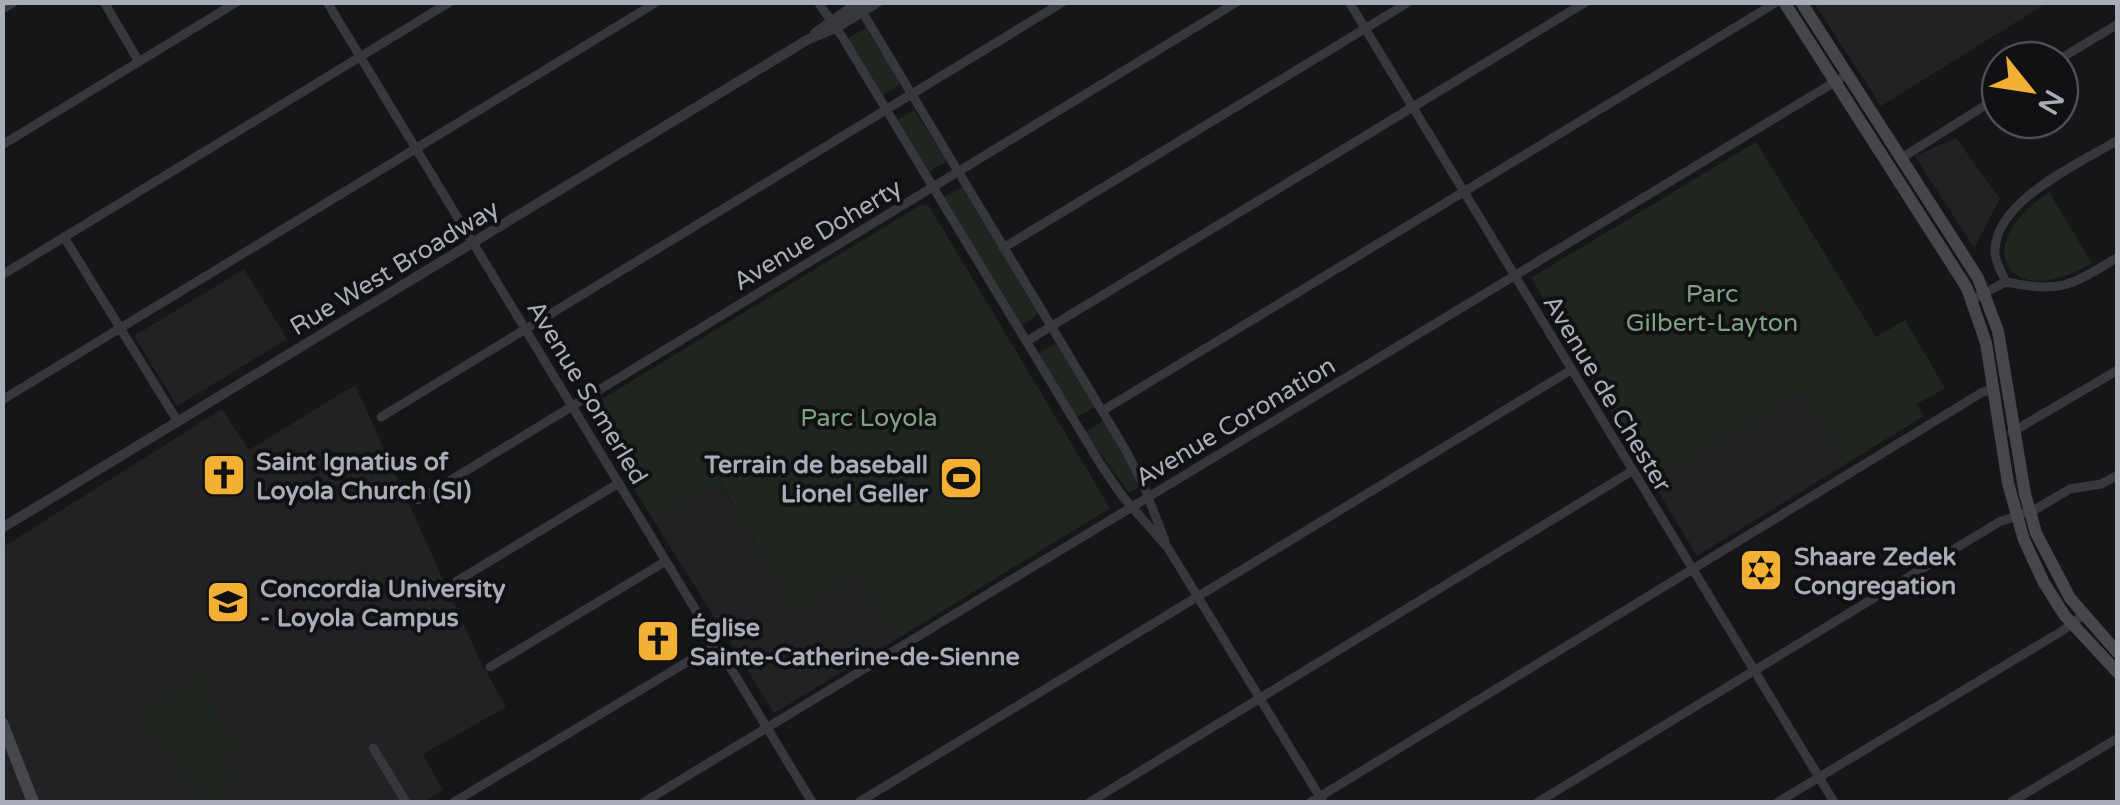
<svg xmlns="http://www.w3.org/2000/svg" width="2120" height="805" viewBox="0 0 2120 805" font-family="'Varela Round',sans-serif">
  <rect width="100%" height="100%" fill="#161618"/>
  <path fill="#222225" d="M1814,3H2047L1881,106Z
    M1956,138L2000,199L1974,248L1915,156Z
    M244,269L287,339L177,406L134,336Z
    M355,385L478,656L506,707L423,754L443,790L423,802H3L2,676L6,674L2,667L3,547L222,409L249,450Z
    M1805,391L1846,464L1697,556L1651,479Z
    M719,481L795,610L858,573L897,639L774,713L652,518Z"/>
  <path fill="#1e261f" d="M866,28L899,80V85L883,95L848,38Z
    M914,110L946,159V162L929,172L898,120Z
    M1756,142L1876,337L1905,320L1945,388L1917,404L1924,416L1846,464L1805,391L1651,479L1531,278Z
    M962,187L1039,313L1022,326L944,197Z
    M2049,192L2092,263C2011,313 1965,248 2049,192Z
    M922,204L929,206L1110,508L897,639L858,573L795,610L720,482L652,518L587,411L589,407Z
    M1056,343L1096,406L1076,418L1039,356V353Z
    M1104,420L1137,482L1138,487L1129,493L1085,432Z
    M202,677L209,689L213,716L235,747L221,760L234,782L212,795L200,793L142,729L149,722L143,712Z"/>
  <g fill="none" stroke-linecap="round" stroke-linejoin="round">
    <path stroke="#37383d" stroke-width="9" d="M104,2L139,62
      M327,2L812,802
      M818,2L843,38L1101,465L1123,497L1168,548L1323,802
      M1349,2L1834,802
      M860,8L1125,449L1143,484L1165,541
      M2,9L14,2
      M2058,60L2118,24
      M2,145L237,2
      M1900,159L2000,96
      M64,237L178,422
      M1003,248L1409,2
      M2,275L450,2
      M2006,282C2002,273 1996,264 1995,253C1993,201 2079,164 2118,140
      M1973,299L2006,282C2062,293 2070,286 2118,257
      M1027,341L1586,2
      M2,400L657,2
      M1102,411L1777,2
      M381,417L1063,2
      M2012,432L2118,370
      M418,500L1237,2
      M457,581L619,483
      M490,667L666,561
      M373,748L406,802
      M454,802L717,644
      M644,802L1848,74
      M859,802L1571,370
      M1090,802L1632,471
      M1311,802L1981,393L1994,388
      M1538,802L1999,522L2036,509L2070,489L2101,484L2118,475
      M1778,802L2062,631L2083,615
      M2011,802L2118,738"/>
    <path stroke="#37383d" stroke-width="10" d="M815,33L859,2
      M2,528L807,40L836,28L878,2"/>
    <path stroke="#45474d" stroke-width="12" d="M1784,2L1967,288L1986,343L2008,483L2024,540L2044,583L2065,616L2118,673
      M1801,2L1978,278L1998,331L2025,494L2036,533L2070,598L2118,653
      M2,723L33,802"/>
  </g>
  <defs>
    <g id="church-square" transform="scale(2.25)"><rect x="-9" y="-9" width="18" height="18" rx="4" fill="#f2b134" stroke="#111113"/><path d="M-1.2-6h2.4v3.5h3.3v2.4h-3.3V6h-2.4V-.1h-3.3v-2.4h3.3Z" fill="#111"/></g>
    <g id="stadium-square" transform="scale(2.25)"><rect x="-9" y="-9" width="18" height="18" rx="4" fill="#f2b134" stroke="#111113"/><path d="M0-5a6.5 5 0 1 0 0 10a6.5 5 0 1 0 0-10ZM-3.5-1.8h7v3.6h-7Z" fill="#111"/></g>
    <g id="synagogue-square" transform="scale(2.25)"><rect x="-9" y="-9" width="18" height="18" rx="4" fill="#f2b134" stroke="#111113"/><path d="M0-6.5L5.6 3.2H-5.6ZM0 6.5L5.6-3.2H-5.6Z" fill="#111"/></g>
    <g id="university-square" transform="scale(2.25)"><rect x="-9" y="-9" width="18" height="18" rx="4" fill="#f2b134" stroke="#111113"/><path d="M0-5L7-2L0 1L-7-2ZM-4 1L0 2.5L4 1V4Q0 6-4 4Z" fill="#111"/></g>
  </defs>
  <g fill-rule="evenodd">
    <use href="#church-square" x="224" y="475"/>
    <use href="#stadium-square" x="961" y="478"/>
    <use href="#synagogue-square" x="1761" y="570"/>
    <use href="#university-square" x="228" y="602"/>
    <use href="#church-square" x="658" y="641"/>
  </g>
  <g text-anchor="middle" stroke-width="8" stroke-linejoin="round" paint-order="stroke">
    <g font-size="25" fill="#a8adb8" stroke="#111113">
      <text transform="translate(817 234) rotate(-31)" y="9">Avenue Doherty</text>
      <text transform="translate(394 267) rotate(-31)" y="9">Rue West Broadway</text>
      <text transform="translate(588 392) rotate(59)" y="9">Avenue Somerled</text>
      <text transform="translate(1608 393) rotate(59)" y="9">Avenue de Chester</text>
      <text transform="translate(1235 421) rotate(-31)" y="9">Avenue Coronation</text>
    </g>
    <g font-size="25" fill="#7fa381" stroke="#111113">
      <text x="1712" y="302">Parc<tspan x="1712" dy="29">Gilbert-Layton</tspan></text>
      <text x="869" y="426">Parc Loyola</text>
    </g>
    <g font-size="25" font-weight="bold" fill="#a8adb8" stroke="#111113" text-anchor="start">
      <text x="256" y="470">Saint Ignatius of<tspan x="256" dy="29">Loyola Church (SI)</tspan></text>
      <text x="928" y="473" text-anchor="end">Terrain de baseball<tspan x="928" dy="29">Lionel Geller</tspan></text>
      <text x="1794" y="565">Shaare Zedek<tspan x="1794" dy="29">Congregation</tspan></text>
      <text x="260" y="597">Concordia University<tspan x="260" dy="29">- Loyola Campus</tspan></text>
      <text x="690" y="636">Église<tspan x="690" dy="29">Sainte-Catherine-de-Sienne</tspan></text>
    </g>
  </g>
  <rect width="2120" height="805" fill="none" stroke="#a8adb8" stroke-width="10"/>
  <g transform="translate(2030 90) rotate(120)"><circle r="48" fill="#111113" stroke="#4d4f55" stroke-width="2.5"/>
  <path d="M0-8L18 38L0 25L-18 38Z" fill="#f2b134"/>
  <text y="-15" font-size="28" font-weight="bold" text-anchor="middle" fill="#a8adb8">N</text>
  </g>
</svg>
